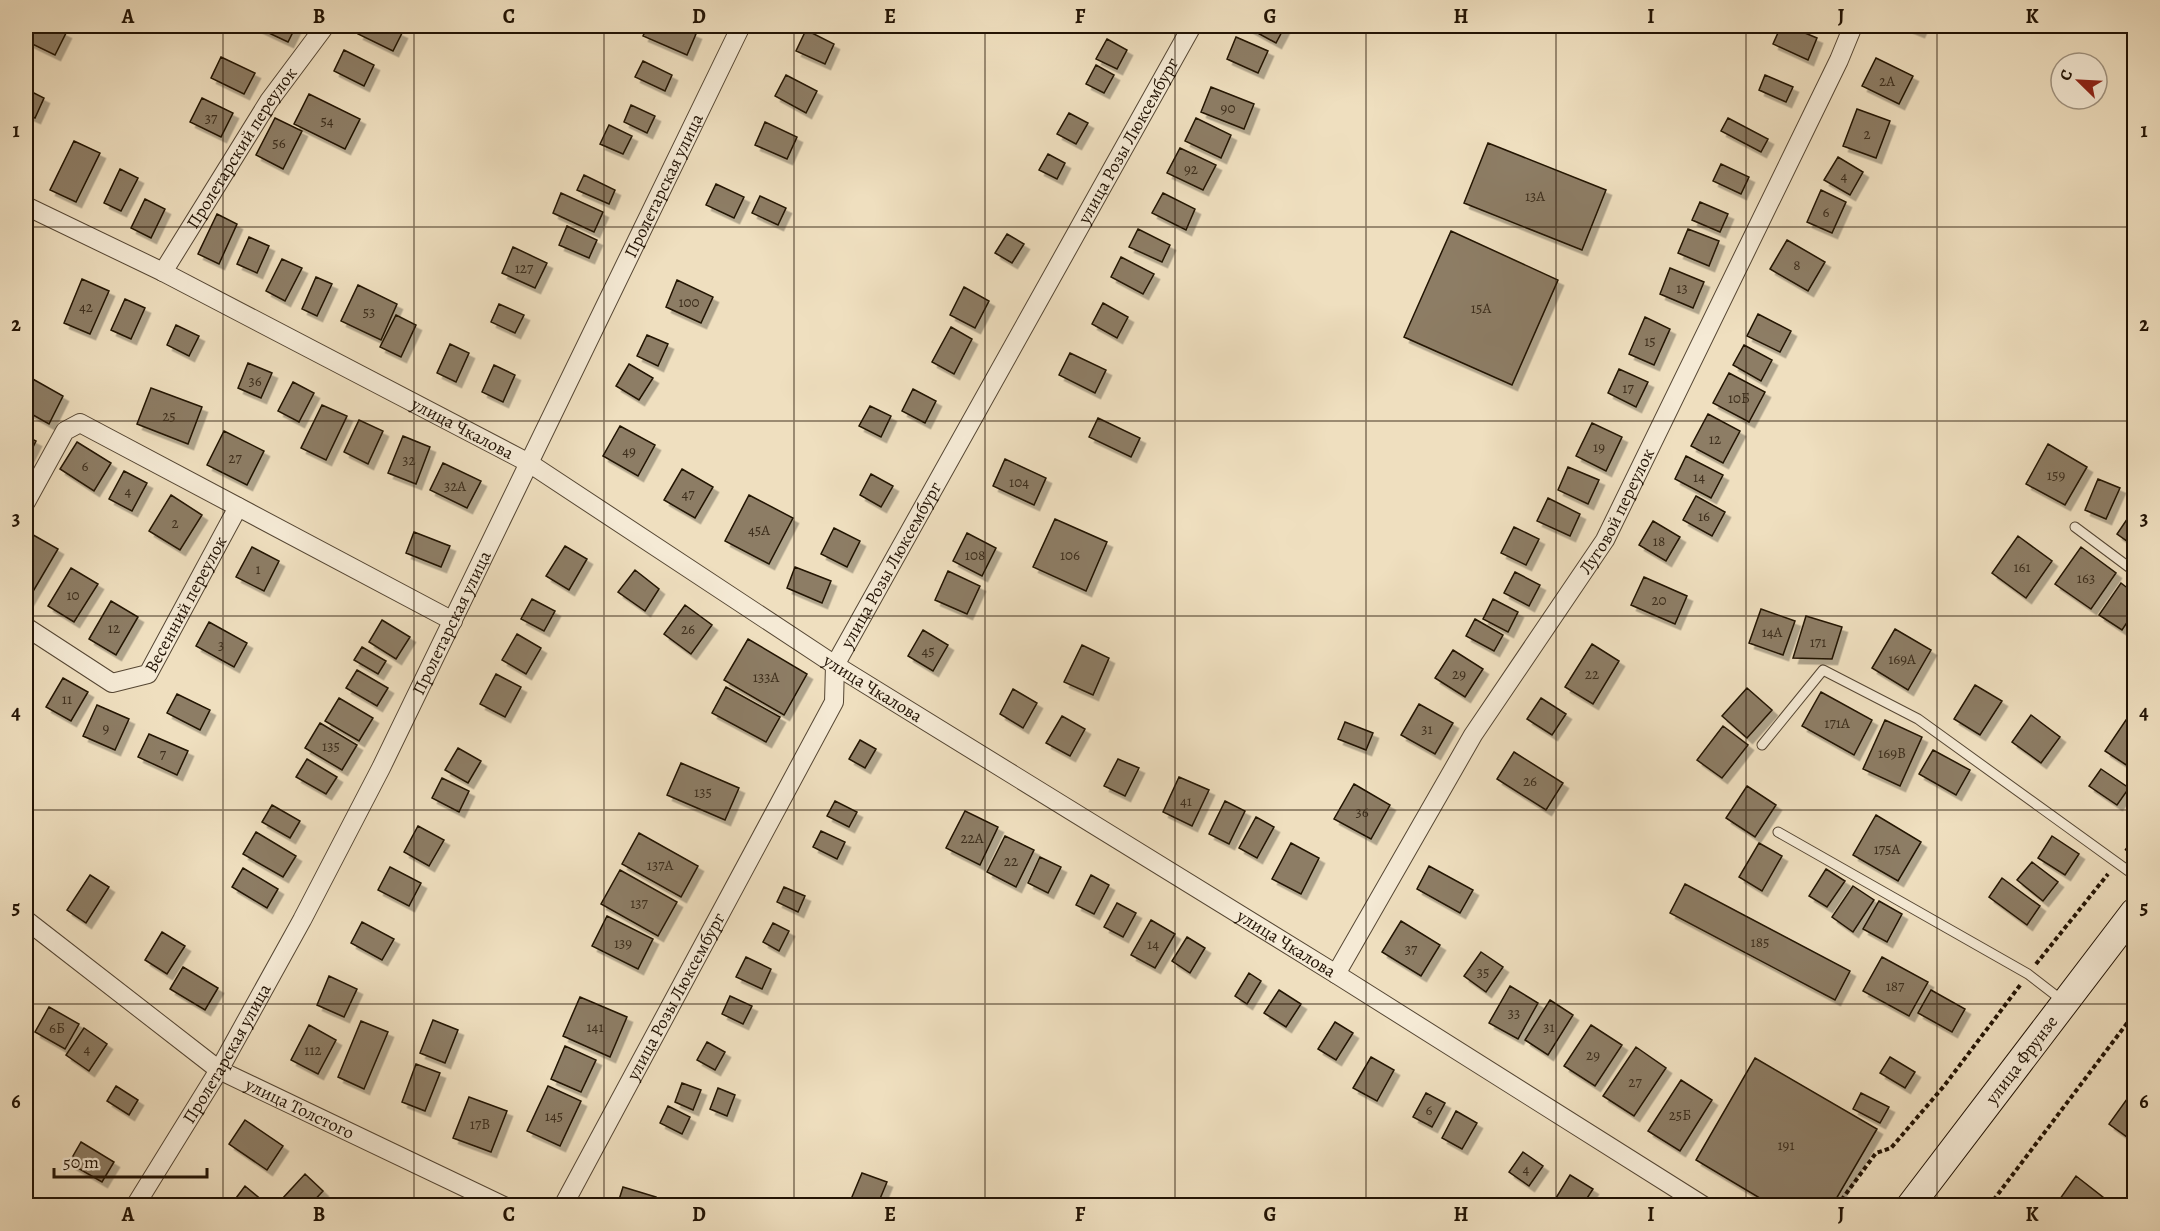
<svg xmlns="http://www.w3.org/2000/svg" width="2160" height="1231" viewBox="0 0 2160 1231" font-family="Alegreya,serif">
  <defs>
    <filter id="shadow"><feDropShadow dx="5.5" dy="5.5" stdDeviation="0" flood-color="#0004"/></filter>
  </defs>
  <rect width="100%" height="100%" fill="#efdfbf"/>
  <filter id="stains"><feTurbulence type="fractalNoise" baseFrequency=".00333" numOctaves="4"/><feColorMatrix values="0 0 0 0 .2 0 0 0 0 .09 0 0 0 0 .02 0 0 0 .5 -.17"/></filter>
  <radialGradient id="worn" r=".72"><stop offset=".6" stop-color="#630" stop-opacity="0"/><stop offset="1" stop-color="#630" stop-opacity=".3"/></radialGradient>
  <path fill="#8d7d65" stroke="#221304" stroke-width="1.5" filter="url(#shadow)" d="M33,26H51L66,33L55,55L26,41Z
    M254,26H296L288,42Z
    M362,26H387L402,33L393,51L358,34Z
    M648,26H677L696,34L687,55L643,36Z
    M1245,26H1285L1276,43Z
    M1781,26H1788L1817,38L1808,60L1773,44Z
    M1904,26H1922L1919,32Z
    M806,30L834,44L825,64L796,51Z
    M1236,37L1268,51L1258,73L1227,59Z
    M1107,39L1127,50L1117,69L1096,59Z
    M344,50L374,65L364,86L334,71Z
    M221,57L255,73L244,94L211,78Z
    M1876,58L1913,76L1899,104L1862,86Z
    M643,61L672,75L665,91L635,77Z
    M1096,65L1114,75L1104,93L1086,84Z
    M786,75L817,91L806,113L775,96Z
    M1765,75L1793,87L1786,102L1759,90Z
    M1211,87L1254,104L1244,129L1201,112Z
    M26,89L44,98L35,118L26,114Z
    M309,94L360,119L345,149L294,124Z
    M202,98L233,113L221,137L190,122Z
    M631,105L655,116L647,133L624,122Z
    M1857,109L1890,121L1876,158L1843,146Z
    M1069,113L1088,123L1076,144L1057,134Z
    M275,118L302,131L283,169L256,155Z
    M1196,118L1231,135L1221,158L1185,141Z
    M1728,118L1768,139L1761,152L1721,131Z
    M765,122L797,137L787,159L755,145Z
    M609,125L632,136L623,154L600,144Z
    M74,141L100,153L76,202L50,190Z
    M1488,143L1606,190L1582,250L1464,203Z
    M1180,148L1216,165L1203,190L1167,173Z
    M1048,154L1065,163L1057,179L1039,170Z
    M1838,157L1863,172L1850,195L1824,180Z
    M1721,164L1749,177L1741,194L1713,181Z
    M120,169L138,178L121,211L104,203Z
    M584,175L615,190L609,204L577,190Z
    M716,184L744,197L734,218L706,205Z
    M1821,190L1846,202L1832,233L1807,222Z
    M561,193L603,212L594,232L553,213Z
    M1163,193L1195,209L1186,230L1152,213Z
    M760,196L786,208L778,225L752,213Z
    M145,199L165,209L151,238L131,228Z
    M1700,202L1728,214L1720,232L1692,220Z
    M217,214L237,224L219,264L198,254Z
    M567,226L597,240L589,258L559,245Z
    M1138,229L1170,245L1162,262L1129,247Z
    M1688,229L1719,241L1709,266L1678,253Z
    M1451,231L1558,280L1512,385L1404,337Z
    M1007,234L1024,244L1012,263L995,253Z
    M249,237L269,246L257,273L237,264Z
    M1787,240L1825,262L1808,291L1770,269Z
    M513,247L547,263L535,288L502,273Z
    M1121,257L1154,274L1143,294L1111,277Z
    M282,259L302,268L285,301L266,291Z
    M1670,268L1704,282L1693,308L1660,294Z
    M316,277L332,284L317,316L302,309Z
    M82,279L109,291L90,334L64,323Z
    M677,280L713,297L701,323L666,307Z
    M358,285L397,304L381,340L341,321Z
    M964,287L989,301L975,328L950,315Z
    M125,299L145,308L131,339L111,330Z
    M1103,303L1128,317L1117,338L1092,324Z
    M499,304L524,315L515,333L491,322Z
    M1758,314L1791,331L1780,352L1747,336Z
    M396,315L416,325L401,357L380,347Z
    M1645,317L1670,329L1654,365L1629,354Z
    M176,325L199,336L189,356L167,345Z
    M951,327L972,339L954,374L932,362Z
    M647,335L668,344L658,366L637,356Z
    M450,344L469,353L456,382L437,373Z
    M1744,345L1772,360L1761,381L1733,365Z
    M1070,353L1106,370L1095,393L1059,375Z
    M248,363L272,373L261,398L238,388Z
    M629,364L653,378L639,400L616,386Z
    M494,365L515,375L503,402L482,392Z
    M1619,369L1648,382L1636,407L1608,393Z
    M1729,373L1765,392L1749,422L1713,403Z
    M31,378L63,396L49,424L26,411V388Z
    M293,382L314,393L299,422L278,411Z
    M151,388L202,407L188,444L137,424Z
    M913,389L936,401L925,423L902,411Z
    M322,405L347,416L326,460L301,448Z
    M870,406L891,416L881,437L859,426Z
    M1708,414L1740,431L1723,463L1691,446Z
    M1098,418L1140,438L1131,457L1089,437Z
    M359,420L383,431L368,464L344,452Z
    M1592,423L1622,437L1606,471L1576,456Z
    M620,426L655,445L638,476L603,456Z
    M224,431L264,451L247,485L207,465Z
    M26,436L36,441L26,461Z
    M403,436L430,447L416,484L388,473Z
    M77,442L111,463L94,491L60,469Z
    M2048,444L2087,467L2065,505L2026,484Z
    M1686,456L1723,475L1711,498L1675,479Z
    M1005,459L1046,478L1034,505L993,486Z
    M443,463L481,481L467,508L430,490Z
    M1568,467L1599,480L1588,504L1558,490Z
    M682,469L713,487L695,518L664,500Z
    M124,471L147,483L132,511L109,499Z
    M871,474L893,486L881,507L860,495Z
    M2098,479L2120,488L2106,519L2085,510Z
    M171,495L202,515L180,550L149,531Z
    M749,495L793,518L769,564L725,541Z
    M1696,496L1725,512L1712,536L1683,520Z
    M1548,498L1580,514L1570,536L1537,521Z
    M2134,509V546L2117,534Z
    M1055,519L1107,542L1086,591L1033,567Z
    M1653,521L1680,537L1666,561L1639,545Z
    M1514,527L1539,539L1526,565L1501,553Z
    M834,528L860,541L847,567L821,554Z
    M28,532L58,549L28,600L26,599V536Z
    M414,532L450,546L441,567L406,553Z
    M967,533L996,548L982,576L953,561Z
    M2018,536L2052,561L2026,598L1992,573Z
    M565,546L587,559L569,590L546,576Z
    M252,547L279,561L264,591L236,577Z
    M2081,547L2116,573L2091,609L2055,584Z
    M795,567L831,581L822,603L787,588Z
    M71,568L98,584L74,622L48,606Z
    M635,570L659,589L645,611L618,592Z
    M948,571L980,586L967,614L935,600Z
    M1515,572L1540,585L1529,606L1504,593Z
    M1644,577L1687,596L1675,624L1631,605Z
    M2121,583L2134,593V612L2122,630L2099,615Z
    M532,599L555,611L544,631L521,619Z
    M1493,599L1518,612L1508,632L1483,619Z
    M111,601L138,617L116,655L89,639Z
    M685,605L712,625L691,654L664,634Z
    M1761,609L1795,621L1783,655L1749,643Z
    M1806,616L1842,627L1832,659L1793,658Z
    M1475,619L1503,635L1494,651L1466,636Z
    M382,620L410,637L396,659L369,642Z
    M209,622L247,643L234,667L196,646Z
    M1895,629L1931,650L1908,690L1872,668Z
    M923,630L948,645L933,671L908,656Z
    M517,634L541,648L526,674L502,660Z
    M748,639L807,674L784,715L724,680Z
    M1592,644L1619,661L1593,704L1565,687Z
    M1082,645L1109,658L1093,695L1064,682Z
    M362,647L386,661L378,674L354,660Z
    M1453,650L1483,669L1465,697L1435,678Z
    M357,670L388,688L377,706L346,688Z
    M496,674L521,687L505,717L480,704Z
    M63,678L88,692L71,721L46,707Z
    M1975,685L2002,701L1980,735L1954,719Z
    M726,687L780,717L766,742L712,713Z
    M1747,688L1772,710L1747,738L1722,716Z
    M1013,689L1037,703L1023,728L1000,714Z
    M1821,692L1872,720L1854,755L1802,726Z
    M177,694L210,710L200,730L167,713Z
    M339,698L373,718L359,741L325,721Z
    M1541,698L1566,714L1552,735L1527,719Z
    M1419,704L1453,723L1435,754L1401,735Z
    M97,705L129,719L115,750L83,736Z
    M2031,715L2060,737L2041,763L2012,742Z
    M1062,716L1085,729L1070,756L1046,743Z
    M2128,717L2134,721V770L2105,751Z
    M1885,720L1922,737L1900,786L1863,769Z
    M1345,722L1373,733L1366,750L1338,739Z
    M320,723L357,745L342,770L305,748Z
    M1723,726L1748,745L1722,778L1697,760Z
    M149,734L188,751L177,775L138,757Z
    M860,740L876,749L865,768L849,759Z
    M458,748L481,761L468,783L445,770Z
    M1933,750L1970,770L1956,795L1919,774Z
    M1514,752L1563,783L1546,810L1497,779Z
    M307,759L337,777L326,794L296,777Z
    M1118,759L1139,768L1125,796L1104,786Z
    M681,763L739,788L725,820L667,795Z
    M2101,769L2129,788L2117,805L2089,786Z
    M1179,777L1209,790L1192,826L1163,812Z
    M442,778L469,791L459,812L432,798Z
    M1354,784L1390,805L1371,839L1334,819Z
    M1747,786L1776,805L1755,837L1726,818Z
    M835,801L857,812L849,827L827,816Z
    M1225,801L1245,811L1229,844L1209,834Z
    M272,805L300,821L290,838L262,822Z
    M965,811L998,827L980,865L946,848Z
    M1876,815L1921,842L1898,881L1853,855Z
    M1256,817L1274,827L1257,858L1239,848Z
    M418,826L444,840L429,866L404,852Z
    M821,831L845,842L837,859L813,847Z
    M256,832L296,856L283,877L243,854Z
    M639,833L698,866L681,897L622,864Z
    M1005,836L1034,850L1016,887L987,872Z
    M2052,836L2079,854L2065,875L2038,858Z
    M1291,843L1319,858L1301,894L1272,879Z
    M1759,843L1782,856L1762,891L1739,877Z
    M1040,857L1061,867L1048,893L1028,883Z
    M2032,862L2058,882L2043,901L2017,880Z
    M1429,866L1473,890L1460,913L1417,889Z
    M390,867L421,883L409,906L378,890Z
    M243,868L278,889L267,908L232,887Z
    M1826,869L1845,881L1827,907L1809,896Z
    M620,870L677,902L658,936L601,904Z
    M90,875L109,887L86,923L67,910Z
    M1091,875L1109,885L1094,914L1076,905Z
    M2002,878L2040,906L2027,925L1989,897Z
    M1685,884L1850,971L1835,1000L1670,913Z
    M1853,886L1874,900L1853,932L1832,917Z
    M784,887L805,896L798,912L777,902Z
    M1879,901L1902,914L1887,942L1863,929Z
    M1117,903L1136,913L1123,937L1104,927Z
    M607,916L653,939L638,969L592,946Z
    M1151,920L1175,934L1155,968L1131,955Z
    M1401,921L1440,945L1421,976L1382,952Z
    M362,922L394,939L382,960L351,943Z
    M773,923L789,931L779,951L763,942Z
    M162,932L185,946L167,974L145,960Z
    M1187,937L1205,948L1190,973L1172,961Z
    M1481,952L1503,967L1486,992L1464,976Z
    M746,957L771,969L762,989L736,977Z
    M1882,957L1928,982L1909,1016L1863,991Z
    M183,967L218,988L205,1010L170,989Z
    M1249,973L1261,981L1247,1004L1235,996Z
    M329,976L357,989L344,1017L317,1005Z
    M1510,986L1538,1003L1518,1039L1489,1023Z
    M1279,990L1301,1004L1286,1027L1264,1013Z
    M1931,990L1965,1009L1952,1032L1918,1013Z
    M730,996L752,1006L743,1024L722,1014Z
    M580,997L627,1017L610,1057L563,1036Z
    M1550,1000L1573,1015L1548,1055L1525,1040Z
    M49,1007L79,1024L65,1049L35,1032Z
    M433,1020L458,1030L445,1063L420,1053Z
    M361,1021L388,1032L364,1089L338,1077Z
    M1335,1022L1353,1033L1336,1060L1318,1049Z
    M309,1025L336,1040L318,1074L291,1060Z
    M1591,1025L1622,1045L1595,1086L1564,1066Z
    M84,1028L107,1044L89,1071L66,1055Z
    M707,1042L725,1052L715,1070L697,1060Z
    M565,1046L596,1060L581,1092L551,1079Z
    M1636,1047L1666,1068L1634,1116L1603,1096Z
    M1371,1057L1394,1070L1377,1101L1353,1088Z
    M1890,1057L1915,1072L1905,1088L1880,1073Z
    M1755,1058L1877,1129L1832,1206H1773L1696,1160Z
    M416,1064L440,1073L425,1111L402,1102Z
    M1681,1080L1712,1100L1680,1151L1648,1131Z
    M682,1083L701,1090L693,1110L675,1102Z
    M116,1086L138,1100L129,1115L107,1101Z
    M548,1086L581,1101L560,1146L527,1131Z
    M718,1088L735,1095L727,1116L710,1109Z
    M1426,1093L1445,1103L1432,1127L1413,1117Z
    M1861,1093L1889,1107L1880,1123L1853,1109Z
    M469,1097L507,1111L491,1152L453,1138Z
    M2127,1099L2134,1105V1142L2109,1124Z
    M668,1106L690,1117L682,1134L660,1123Z
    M1456,1111L1477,1123L1462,1149L1442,1138Z
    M245,1120L283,1146L267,1170L229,1144Z
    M81,1142L114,1162L102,1182L69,1163Z
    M1523,1152L1543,1166L1529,1186L1509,1172Z
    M862,1173L887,1182L877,1206L849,1204Z
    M305,1174L323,1191L309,1206H290L282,1199Z
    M1570,1175L1593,1189L1582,1206H1551Z
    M2076,1176L2104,1198L2098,1206H2055Z
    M245,1186L269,1206H230Z
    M623,1187L656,1197L653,1206H617Z"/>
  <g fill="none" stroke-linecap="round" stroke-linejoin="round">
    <g stroke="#554633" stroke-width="11">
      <path id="lane" d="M2075,527L2134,571
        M1762,745L1823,670L1918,719L2134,875
        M1778,832L2028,974L2063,1001"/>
    </g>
    <g stroke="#554633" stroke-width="20">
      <g id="street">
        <path id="s1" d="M26,206L163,272L529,463L835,665L1336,974L1704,1206"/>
        <path id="s2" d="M163,272L269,101L325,26"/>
        <path d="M26,502L65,431L80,423L453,621"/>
        <path id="s3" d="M26,627L112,683L148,674L238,507"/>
        <path id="s4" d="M26,920L219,1070L504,1206"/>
        <path id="s5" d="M1336,974L1473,735L1605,540L1839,60L1853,26"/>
        <path id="s6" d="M135,1206L219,1070L302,920L381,768L741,26"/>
        <path id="s7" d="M563,1206L834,702L835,665L1192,26"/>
      </g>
    </g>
    <g stroke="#221304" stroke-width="29">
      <g id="secondary">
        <path id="s8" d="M1910,1206L2134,912"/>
      </g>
    </g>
    <path stroke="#221304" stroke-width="4" stroke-dasharray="4.5 3" stroke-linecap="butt" d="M2126,851L2134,840
      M2036,964L2108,874
      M1837,1206L1876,1153L1891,1148L1944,1086L2021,984
      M1989,1206L2134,1014"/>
    <use href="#lane" stroke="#f5ead5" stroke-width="9"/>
    <use href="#street" stroke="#f5ead5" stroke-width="18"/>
    <use href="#secondary" stroke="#f5ead5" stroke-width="27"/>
  </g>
  <path fill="none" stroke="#221304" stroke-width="1.5" stroke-opacity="0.55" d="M223,26V1206M414,26V1206M604,26V1206M794,26V1206M985,26V1206M1175,26V1206M1366,26V1206M1556,26V1206M1746,26V1206M1937,26V1206M26,227H2134M26,421H2134M26,616H2134M26,810H2134M26,1004H2134"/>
  <g text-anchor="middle" stroke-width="4.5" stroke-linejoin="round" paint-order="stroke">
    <g font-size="15" fill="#3d2e1c">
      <text x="1887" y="86">2А</text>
      <text x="1228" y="113">90</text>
      <text x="211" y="123">37</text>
      <text x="327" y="126">54</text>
      <text x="1867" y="139">2</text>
      <text x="279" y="148">56</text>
      <text x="1191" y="174">92</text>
      <text x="1844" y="181">4</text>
      <text x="1535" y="201">13А</text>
      <text x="1826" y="217">6</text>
      <text x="1797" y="270">8</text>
      <text x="524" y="273">127</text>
      <text x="1682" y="293">13</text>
      <text x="689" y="307">100</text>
      <text x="86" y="312">42</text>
      <text x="1481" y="313">15А</text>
      <text x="369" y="317">53</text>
      <text x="1650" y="346">15</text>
      <text x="255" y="386">36</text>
      <text x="1628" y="393">17</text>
      <text x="1739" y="403">10Б</text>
      <text x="169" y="421">25</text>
      <text x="1715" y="444">12</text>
      <text x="1599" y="452">19</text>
      <text x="629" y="456">49</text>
      <text x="235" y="463">27</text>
      <text x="409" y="465">32</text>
      <text x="85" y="471">6</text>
      <text x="2056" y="480">159</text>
      <text x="1699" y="482">14</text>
      <text x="1019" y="487">104</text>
      <text x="455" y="491">32А</text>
      <text x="128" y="496">4</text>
      <text x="688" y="499">47</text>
      <text x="1704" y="521">16</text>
      <text x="175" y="528">2</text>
      <text x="759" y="535">45А</text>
      <text x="1659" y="546">18</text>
      <text x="975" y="560">108</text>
      <text x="1070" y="560">106</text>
      <text x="2022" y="572">161</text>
      <text x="258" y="574">1</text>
      <text x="2086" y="583">163</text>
      <text x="73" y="600">10</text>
      <text x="1659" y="605">20</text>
      <text x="114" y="633">12</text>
      <text x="688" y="634">26</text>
      <text x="1772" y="637">14А</text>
      <text x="1818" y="647">171</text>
      <text x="221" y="650">3</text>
      <text x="928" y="656">45</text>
      <text x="1902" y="664">169А</text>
      <text x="1459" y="679">29</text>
      <text x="1592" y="679">22</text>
      <text x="766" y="682">133А</text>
      <text x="67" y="704">11</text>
      <text x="1837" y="728">171А</text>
      <text x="106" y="733">9</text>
      <text x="1427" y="734">31</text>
      <text x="331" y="751">135</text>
      <text x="1892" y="758">169В</text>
      <text x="163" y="759">7</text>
      <text x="1530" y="786">26</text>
      <text x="703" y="797">135</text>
      <text x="1186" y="806">41</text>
      <text x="1362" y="817">36</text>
      <text x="972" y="843">22А</text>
      <text x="1887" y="854">175А</text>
      <text x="1011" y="866">22</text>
      <text x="660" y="870">137А</text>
      <text x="639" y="908">137</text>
      <text x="1760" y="947">185</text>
      <text x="623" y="948">139</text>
      <text x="1153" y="949">14</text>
      <text x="1411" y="954">37</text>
      <text x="1483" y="977">35</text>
      <text x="1895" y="991">187</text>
      <text x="1514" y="1018">33</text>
      <text x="595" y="1032">141</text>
      <text x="1549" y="1032">31</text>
      <text x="57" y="1033">6Б</text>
      <text x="87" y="1054">4</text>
      <text x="313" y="1055">112</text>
      <text x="1593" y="1060">29</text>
      <text x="1635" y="1087">27</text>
      <text x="1429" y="1115">6</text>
      <text x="1680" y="1120">25Б</text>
      <text x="554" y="1121">145</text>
      <text x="480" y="1129">17В</text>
      <text x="1786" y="1150">191</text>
      <text x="1526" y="1174">4</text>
    </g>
    <g font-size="18" fill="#221304" stroke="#f5ead5">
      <text dy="6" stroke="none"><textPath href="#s7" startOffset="1210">улица Розы Люксембург</textPath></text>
      <text dy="6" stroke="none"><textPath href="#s2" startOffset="147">Пролетарский переулок</textPath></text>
      <text dy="6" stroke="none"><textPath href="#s6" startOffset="1150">Пролетарская улица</textPath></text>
      <text dy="6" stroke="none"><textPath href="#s1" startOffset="490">улица Чкалова</textPath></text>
      <text dy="6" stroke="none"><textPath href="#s5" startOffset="542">Луговой переулок</textPath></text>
      <text dy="6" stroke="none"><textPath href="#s7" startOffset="724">улица Розы Люксембург</textPath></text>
      <text dy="6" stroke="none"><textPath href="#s3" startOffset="219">Весенний переулок</textPath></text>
      <text dy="6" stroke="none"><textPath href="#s6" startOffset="664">Пролетарская улица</textPath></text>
      <text dy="6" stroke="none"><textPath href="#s1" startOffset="976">улица Чкалова</textPath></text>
      <text dy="6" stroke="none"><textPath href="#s1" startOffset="1462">улица Чкалова</textPath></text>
      <text dy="6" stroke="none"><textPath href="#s7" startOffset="238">улица Розы Люксембург</textPath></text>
      <text dy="6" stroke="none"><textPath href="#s6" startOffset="178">Пролетарская улица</textPath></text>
      <text dy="6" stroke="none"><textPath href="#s8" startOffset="184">улица Фрунзе</textPath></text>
      <text dy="6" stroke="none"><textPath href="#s4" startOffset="334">улица Толстого</textPath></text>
    </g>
  </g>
  <rect width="2160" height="1231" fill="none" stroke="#efdfbf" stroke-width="66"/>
  <g transform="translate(2079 81) rotate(294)"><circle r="28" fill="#f5ead5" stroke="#a19481" stroke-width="1.5"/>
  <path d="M0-4.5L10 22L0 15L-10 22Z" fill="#8f2418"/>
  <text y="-9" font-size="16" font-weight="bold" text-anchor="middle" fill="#221304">С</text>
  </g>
  <path d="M54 1168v9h153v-9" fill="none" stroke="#221304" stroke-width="3"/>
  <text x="63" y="1168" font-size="18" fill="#221304" stroke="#f5ead5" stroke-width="4.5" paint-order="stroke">50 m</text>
  <rect x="33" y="33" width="2094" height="1165" fill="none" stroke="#221304" stroke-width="2"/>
  <g font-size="20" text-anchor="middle" font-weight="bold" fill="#221304">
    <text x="128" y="23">A</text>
    <text x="319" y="23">B</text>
    <text x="509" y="23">C</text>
    <text x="699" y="23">D</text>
    <text x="890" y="23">E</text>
    <text x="1080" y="23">F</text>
    <text x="1270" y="23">G</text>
    <text x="1461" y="23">H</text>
    <text x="1651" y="23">I</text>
    <text x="1841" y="23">J</text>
    <text x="2032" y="23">K</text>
    <text x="16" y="137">1</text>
    <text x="2144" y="137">1</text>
    <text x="16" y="331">2</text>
    <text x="2144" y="331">2</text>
    <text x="16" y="525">3</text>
    <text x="2144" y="525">3</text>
    <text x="16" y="719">4</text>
    <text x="2144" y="719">4</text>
    <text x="16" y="914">5</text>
    <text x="2144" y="914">5</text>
    <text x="16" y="1108">6</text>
    <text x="2144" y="1108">6</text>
    <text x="128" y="1221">A</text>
    <text x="319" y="1221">B</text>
    <text x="509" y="1221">C</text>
    <text x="699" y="1221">D</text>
    <text x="890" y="1221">E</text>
    <text x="1080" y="1221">F</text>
    <text x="1270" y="1221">G</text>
    <text x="1461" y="1221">H</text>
    <text x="1651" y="1221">I</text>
    <text x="1841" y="1221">J</text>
    <text x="2032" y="1221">K</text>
  </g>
  <rect width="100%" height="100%" filter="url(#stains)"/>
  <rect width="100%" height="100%" fill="url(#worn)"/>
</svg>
